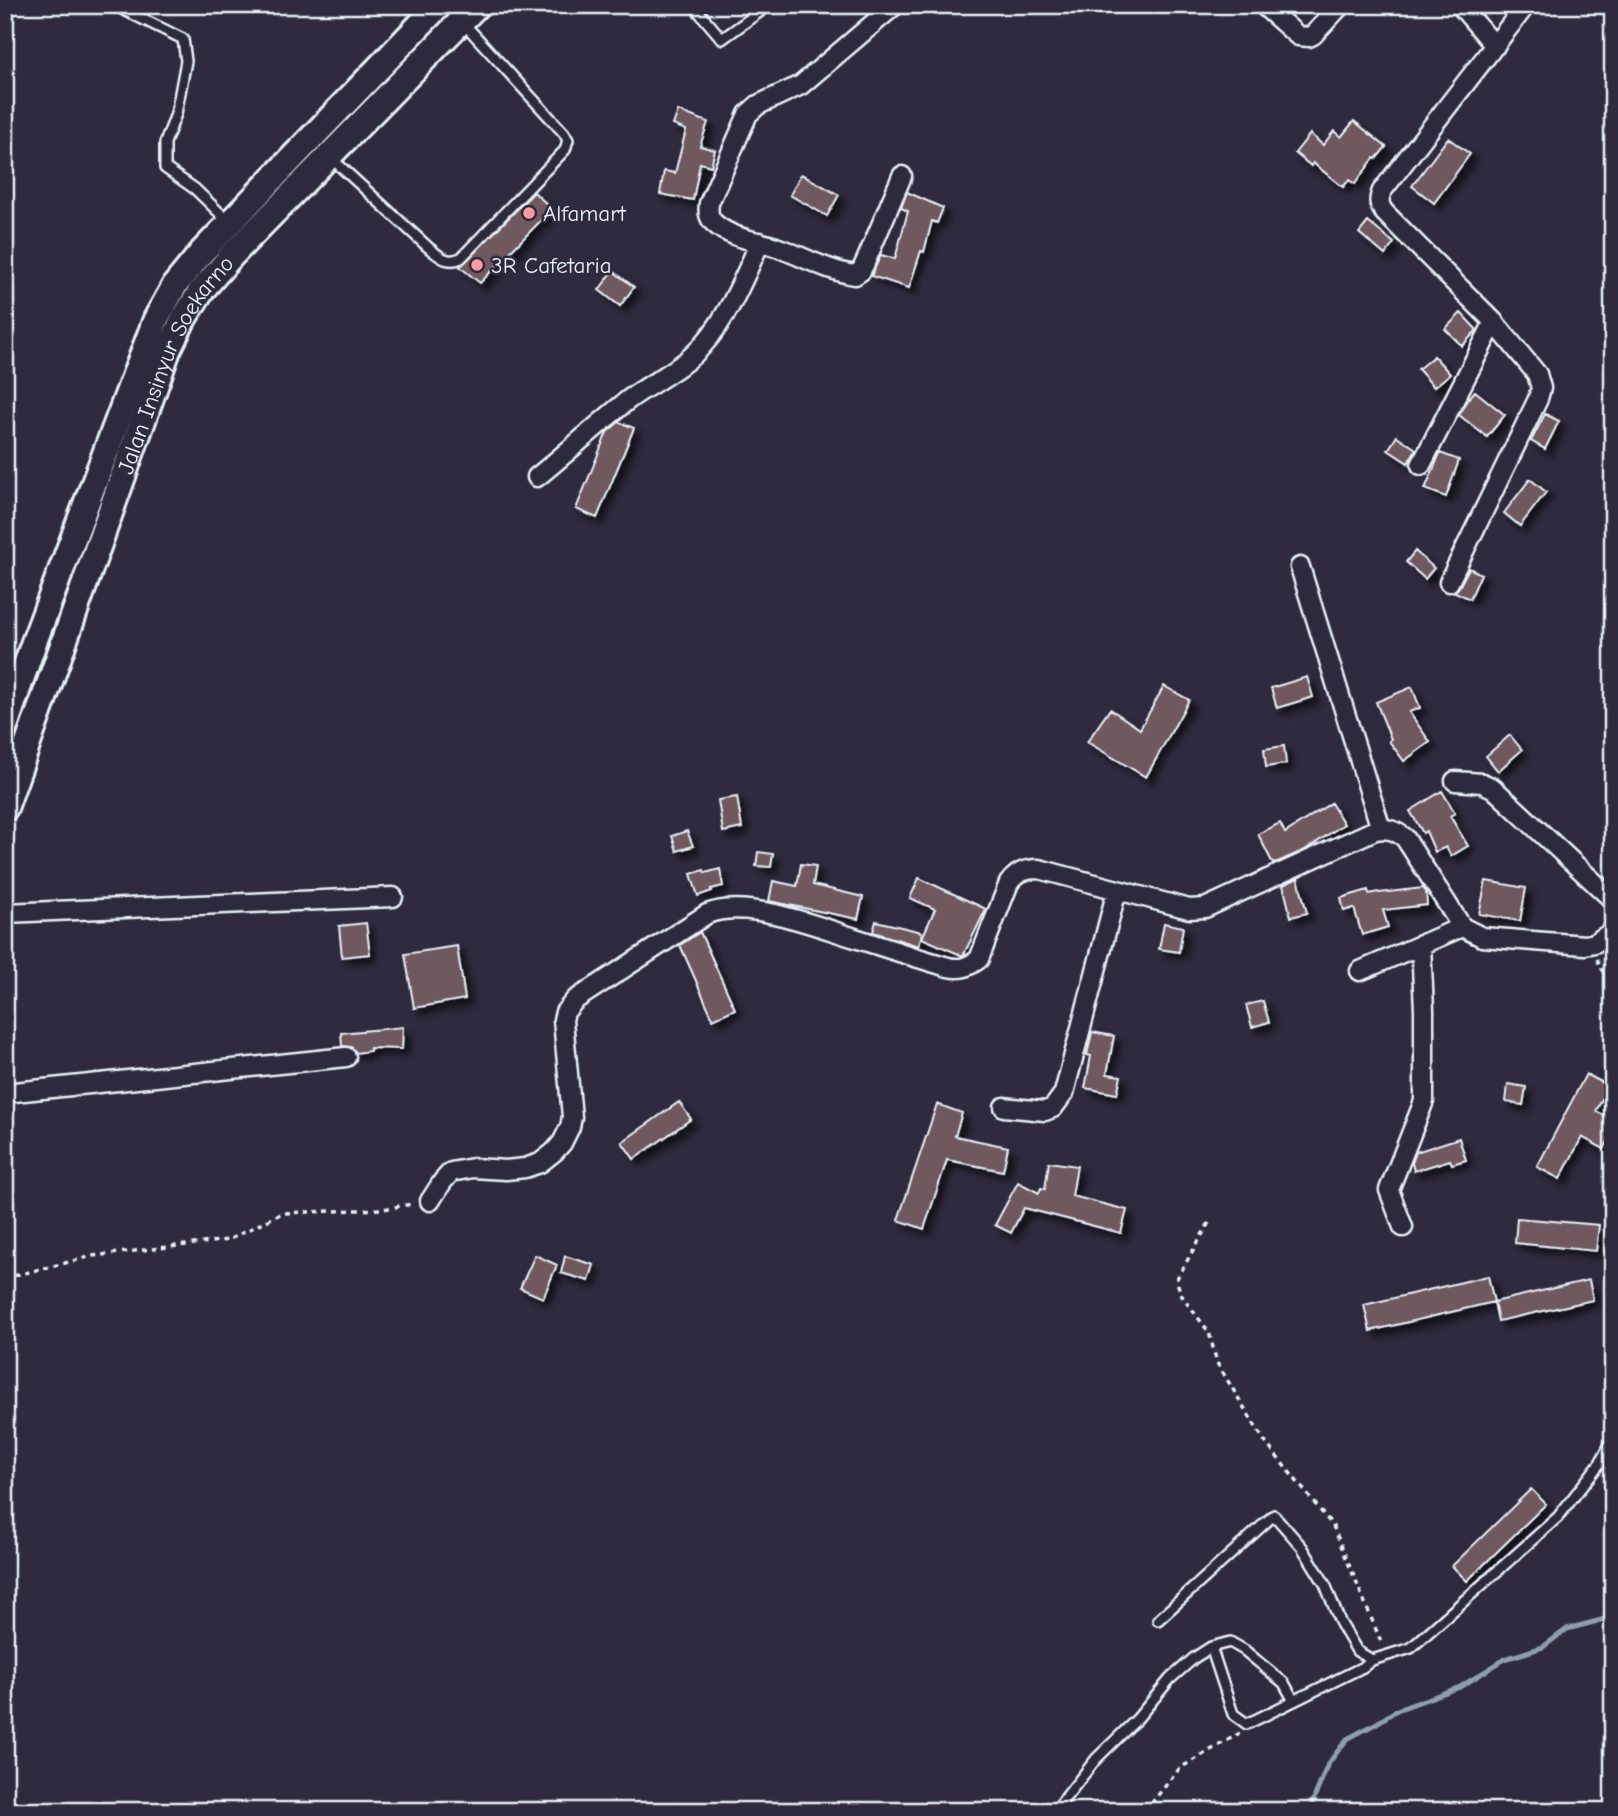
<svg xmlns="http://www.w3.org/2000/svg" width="1618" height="1816" viewBox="0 0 1618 1816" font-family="'Comic Neue',sans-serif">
  <defs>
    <filter id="shadow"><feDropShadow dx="6" dy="6" stdDeviation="3.5" flood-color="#0009"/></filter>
  </defs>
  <rect width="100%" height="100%" fill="#2f2a3d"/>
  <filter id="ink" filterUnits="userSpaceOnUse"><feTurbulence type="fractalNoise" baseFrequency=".0143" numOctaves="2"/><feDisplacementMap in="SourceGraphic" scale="14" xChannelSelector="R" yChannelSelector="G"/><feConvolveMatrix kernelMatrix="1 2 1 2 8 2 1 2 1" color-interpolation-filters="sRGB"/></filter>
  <g filter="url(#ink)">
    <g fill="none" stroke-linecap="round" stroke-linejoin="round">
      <path stroke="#8e9eae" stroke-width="5" d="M1309,1811L1328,1764L1347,1739L1377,1723L1397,1710L1460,1687L1505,1659L1543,1647L1567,1629L1613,1617"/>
    </g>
    <path fill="#70595f" stroke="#e8f1f8" stroke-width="2" filter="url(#shadow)" d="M678,111L708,122L700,146L715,150L711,166L700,163L693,200L660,194L664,171L675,173L686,130L673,125Z
      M1354,121L1386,147L1376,159L1374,158L1355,184L1349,180L1343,187L1313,163L1311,166L1295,153L1310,134L1323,145L1334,131L1341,137Z
      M1448,138L1470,154L1434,203L1412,186Z
      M801,174L839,195L827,216L790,195Z
      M534,192L552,209L480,283L460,267Z
      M907,192L943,208L937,223L932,221L924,252L921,251L909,288L871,276L881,255L895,259L908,211L901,208Z
      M1368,222L1394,243L1385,255L1359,233Z
      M613,271L634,287L620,306L599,290Z
      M1461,313L1477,330L1462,346L1445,329Z
      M1434,356L1450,374L1434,387L1418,369Z
      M1475,391L1505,415L1487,437L1459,415L1465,403Z
      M1545,414L1559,421L1545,449L1531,441Z
      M619,422L634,428L597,518L576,509L607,432Z
      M1397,436L1416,449L1408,463L1388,450Z
      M1440,453L1459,460L1446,497L1425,489Z
      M1530,479L1546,492L1520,526L1504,513Z
      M1415,551L1434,568L1425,579L1406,562Z
      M1469,568L1481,574L1470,599L1455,592L1459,587Z
      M1307,677L1313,697L1277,708L1271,688Z
      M1164,686L1189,700L1146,777L1087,742L1110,709L1140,729Z
      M1412,687L1420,708L1409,712L1430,742L1404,761L1389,741L1391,739L1376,702Z
      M1510,735L1522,750L1498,771L1486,756Z
      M1284,746L1286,764L1266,767L1264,749Z
      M1442,791L1455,813L1450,816L1468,846L1451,856L1446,847L1435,852L1426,831L1423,833L1410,811Z
      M737,797L742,828L723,832L718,800Z
      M1331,803L1344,824L1305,850L1273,864L1258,834L1280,823L1285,833Z
      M687,831L693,846L677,851L672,836Z
      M758,852L773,854L771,867L756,866Z
      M801,864L816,866L813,885L863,897L858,919L769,901L773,881L797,886Z
      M720,869L723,886L711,889L712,891L698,896L691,874L704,870L705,873Z
      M919,878L986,909L963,956L922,938L935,909L910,898Z
      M1298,878L1307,913L1291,917L1283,885Z
      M1486,881L1526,888L1520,921L1479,914Z
      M1423,888L1426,892L1427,905L1383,910L1388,927L1362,935L1354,908L1344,911L1341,898L1368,890L1369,894L1378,892L1379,893Z
      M876,921L922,932L919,946L873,932Z
      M366,923L370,954L342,957L339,926Z
      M1164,923L1183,927L1179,952L1159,949Z
      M700,932L735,1009L713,1019L680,945Z
      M457,946L465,999L414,1008L405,954Z
      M1263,1001L1269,1022L1252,1027L1246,1005Z
      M403,1027L402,1049L370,1048V1051L356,1053L351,1047L342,1046L341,1033Z
      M1092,1032L1114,1036L1107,1074L1121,1076L1117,1094L1085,1088L1091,1056L1087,1055Z
      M1586,1074L1609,1086L1596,1111L1613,1120V1132L1604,1149L1582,1137L1560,1179L1537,1167Z
      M1508,1084L1526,1087L1523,1105L1506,1102Z
      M679,1102L691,1119L634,1159L622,1142Z
      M937,1104L962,1113L955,1136L1008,1147L1003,1171L947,1160L924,1229L898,1220Z
      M1459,1138L1466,1160L1452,1164L1450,1160L1414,1171L1412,1163L1416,1152Z
      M1049,1162L1077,1166L1072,1196L1127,1210L1121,1233L1024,1208L1011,1233L995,1225L1018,1182L1039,1193L1041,1188L1045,1189Z
      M1517,1218L1599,1225L1596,1251L1515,1243Z
      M535,1255L557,1265L543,1298L520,1288Z
      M565,1256L594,1265L589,1281L561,1273Z
      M1488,1276L1494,1302L1370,1331L1364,1305Z
      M1589,1280L1593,1300L1498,1321L1494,1302Z
      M1531,1489L1546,1504L1467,1581L1452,1566Z"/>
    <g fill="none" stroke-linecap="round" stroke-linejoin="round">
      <g stroke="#e8f1f8" stroke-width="14">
        <path id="service" d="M114,5L183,39L186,61L176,114L165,143V168L195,189L229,222
          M693,5L722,39L769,5
          M330,157L429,248C440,257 447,264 461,258L565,150L568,140L564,133L447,5
          M1158,1620L1274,1515L1302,1547L1325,1584L1340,1622L1357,1651L1372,1660L1411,1648L1558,1517L1600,1463L1613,1439
          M1211,1647L1230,1642L1244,1650L1284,1683L1294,1701
          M1055,1811L1096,1759L1137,1719L1170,1679L1194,1658L1211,1647L1233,1714L1247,1724L1363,1667L1372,1660"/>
      </g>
      <g stroke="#e8f1f8" stroke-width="23">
        <path id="minor" d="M895,5L801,85L758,105L748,114L709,203C708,211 708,217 714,223C730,238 757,241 776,247C802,256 828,271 855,275L861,271L865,263L902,176
          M1263,5L1298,36L1309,37L1313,35L1341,5
          M1460,5L1495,46
          M1421,465L1494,322
          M537,477C568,452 597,425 628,400C652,382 682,369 702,346C729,316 744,278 760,242
          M1300,567L1381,829
          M1449,582L1538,399L1541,388L1537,374L1494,322L1384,212C1379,205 1378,200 1382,191L1526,5
          M1455,781L1482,783L1493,788L1613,900
          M5,913L393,897
          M1360,971L1462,927
          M5,1093L346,1057
          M1004,1107L1045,1111L1053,1108L1064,1093L1117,890
          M430,1201L443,1181L451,1172L473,1168L506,1170L525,1168L540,1163L554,1152L562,1143L570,1127L572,1117L563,1020L565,1012L575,1000L707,914C746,898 816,926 855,938C886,948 917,958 948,967C961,970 968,967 979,959L1009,883C1017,872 1025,869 1039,869L1189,909L1205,908L1375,830C1388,828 1395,830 1405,838L1462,927L1482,937L1585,945L1595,943L1613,931
          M1403,1227L1389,1190L1424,1101V1010L1421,944"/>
      </g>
      <g stroke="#e8f1f8" stroke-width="30">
        <g id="secondary">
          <path d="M5,726L34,642L156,319L175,285L202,252L439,5"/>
          <path id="s1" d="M5,808L168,350L184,318L201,291L233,254L477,5"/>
        </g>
      </g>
      <path stroke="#e8f1f8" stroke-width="3.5" stroke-dasharray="5 5" stroke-linecap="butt" d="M1597,959L1602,969L1613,983
        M1209,1223L1176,1280L1183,1298L1209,1332L1217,1363L1265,1442L1333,1526L1382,1644
        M5,1278L93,1256L228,1240L282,1213L383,1209L412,1204
        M1145,1811L1180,1768L1240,1733"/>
      <use href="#service" stroke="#2f2a3d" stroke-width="9"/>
      <use href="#minor" stroke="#2f2a3d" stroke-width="18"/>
      <use href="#secondary" stroke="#2f2a3d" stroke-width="24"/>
    </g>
  </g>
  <g fill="#ff9aa2" stroke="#2f2a3d" stroke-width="2.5">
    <circle cx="529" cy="213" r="7"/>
    <circle cx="477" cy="265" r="7"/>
  </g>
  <g text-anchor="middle" stroke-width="5" stroke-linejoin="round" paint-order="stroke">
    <g font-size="23" fill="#e8f1f8" stroke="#2f2a3d" text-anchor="start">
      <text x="543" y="221">Alfamart</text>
      <text x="491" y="273">3R Cafetaria</text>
    </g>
    <g font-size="23" fill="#e8f1f8" stroke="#2f2a3d">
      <text dy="8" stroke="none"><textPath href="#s1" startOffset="476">Jalan Insinyur Soekarno</textPath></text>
    </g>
  </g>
  <rect width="1618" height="1816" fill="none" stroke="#2f2a3d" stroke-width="28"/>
  <rect x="14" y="14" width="1590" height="1788" fill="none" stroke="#e8f1f8" stroke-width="2.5" filter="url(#ink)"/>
</svg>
